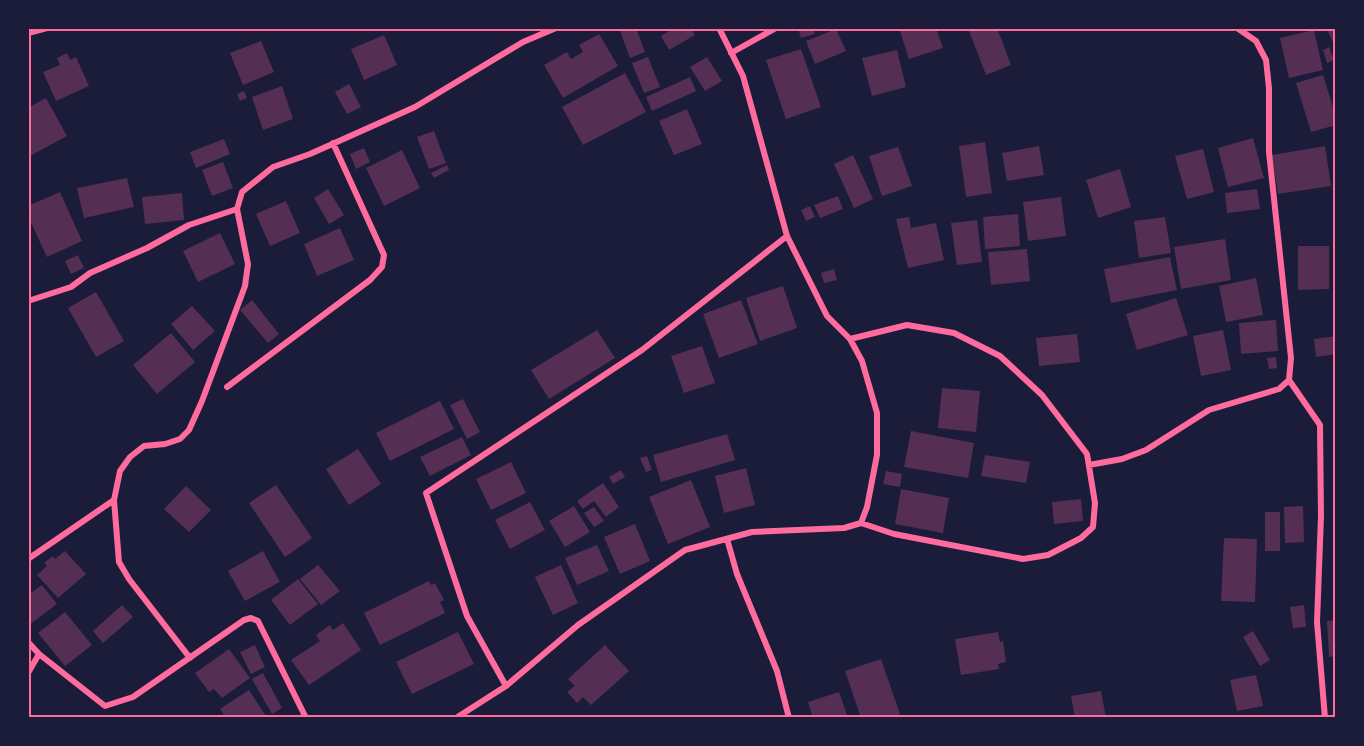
<svg xmlns="http://www.w3.org/2000/svg" width="1364" height="746" viewBox="0 0 1364 746" font-family="'Fira Sans Condensed',sans-serif">
  <rect width="100%" height="100%" fill="#1b1b3a"/>
  <path fill="#542f53" d="M619,28H636L645,52L630,58Z
    M674,28H691L695,35L669,50L661,36Z
    M798,28H813L815,34L801,38Z
    M899,28H936L943,48L909,59Z
    M976,28H997L1011,65L986,75L969,31Z
    M1326,28H1336V48Z
    M836,29L846,51L815,64L806,41Z
    M1314,30L1323,70L1289,78L1280,38Z
    M599,34L618,66L563,98L544,65L567,52L571,59L583,52L579,45Z
    M384,35L397,65L364,80L351,49Z
    M261,41L274,72L243,85L230,53Z
    M1329,47L1334,60L1327,63L1323,50Z
    M801,49L821,107L786,119L766,60Z
    M897,50L906,87L872,96L862,58Z
    M67,53L70,60L76,57L89,86L56,101L43,72L60,65L57,58Z
    M648,57L660,87L644,93L632,63Z
    M707,57L722,81L705,91L690,67Z
    M625,73L646,112L583,145L562,107Z
    M1323,75L1336,117V125L1311,132L1296,83Z
    M690,77L696,91L652,111L646,97Z
    M349,84L361,107L347,114L335,92Z
    M282,86L293,119L263,130L252,97Z
    M244,91L247,98L240,101L237,94Z
    M46,98L67,136L30,156L28,153V108Z
    M687,109L702,144L674,155L659,121Z
    M434,131L446,163L429,169L417,137Z
    M1253,138L1264,178L1228,187L1218,148Z
    M224,139L230,154L196,168L190,152Z
    M985,142L992,193L966,197L959,146Z
    M1039,146L1044,175L1007,181L1002,153Z
    M1325,146L1331,186L1278,194L1272,155Z
    M898,147L912,186L882,196L869,156Z
    M364,148L370,162L356,169L350,154Z
    M1203,149L1214,192L1187,199L1175,156Z
    M402,150L420,188L384,206L366,168Z
    M853,155L873,199L854,208L834,164Z
    M223,162L233,188L212,196L202,170Z
    M447,165L449,170L434,178L431,173Z
    M1120,169L1131,207L1098,218L1086,180Z
    M127,178L134,207L84,218L77,188Z
    M328,189L344,215L329,224L314,198Z
    M1257,189L1260,209L1227,213L1225,193Z
    M60,192L82,241L47,257L28,216V206Z
    M182,193L184,220L145,224L142,197Z
    M838,196L843,209L820,218L814,205Z
    M1061,197L1066,236L1028,241L1023,202Z
    M286,201L300,233L270,246L256,214Z
    M810,206L815,217L806,221L801,210Z
    M1018,214L1020,246L985,249L983,217Z
    M909,217L911,228L936,223L944,260L908,268L896,219Z
    M1165,217L1171,253L1139,258L1134,221Z
    M977,220L982,262L957,265L951,223Z
    M340,228L354,260L317,276L304,244Z
    M220,233L235,264L198,282L183,251Z
    M1225,239L1231,280L1181,289L1174,247Z
    M1298,246H1329V289L1298,290Z
    M1027,249L1030,281L991,285L988,252Z
    M78,255L84,268L71,274L65,261Z
    M1170,257L1177,290L1111,303L1104,269Z
    M834,269L837,280L824,283L821,273Z
    M1256,278L1263,315L1226,322L1219,286Z
    M783,286L797,328L760,341L746,298Z
    M96,292L124,341L96,357L68,308Z
    M1176,298L1188,335L1137,350L1126,314Z
    M252,300L279,334L268,343L240,310Z
    M741,300L758,344L719,358L703,314Z
    M192,306L215,331L193,350L171,324Z
    M1276,320L1278,351L1241,354L1239,323Z
    M597,330L615,358L549,399L531,370Z
    M1223,330L1231,370L1201,376L1193,336Z
    M171,333L195,362L157,394L133,365Z
    M1077,334L1080,362L1039,366L1036,338Z
    M1336,336V354L1316,357L1314,339Z
    M702,346L715,383L684,393L671,356Z
    M1276,357L1277,368L1269,369L1267,358Z
    M942,388L980,391L976,432L938,428Z
    M463,399L480,432L467,439L450,405Z
    M440,401L454,429L390,461L376,433Z
    M911,431L974,443L968,478L904,467Z
    M727,434L735,460L661,482L653,455Z
    M462,437L471,455L430,476L420,457Z
    M358,449L381,484L349,505L326,469Z
    M985,455L1030,462L1026,483L981,476Z
    M647,456L652,470L646,472L640,458Z
    M511,462L526,493L491,510L476,479Z
    M746,468L755,505L724,513L715,476Z
    M621,470L625,477L613,484L609,477Z
    M886,471L902,474L900,487L883,484Z
    M691,480L710,527L668,544L649,497Z
    M603,483L619,507L606,517L594,501L583,509L577,501Z
    M276,485L312,538L285,557L249,503Z
    M186,486L211,510L189,532L164,509Z
    M901,489L949,498L943,533L895,524Z
    M1081,499L1083,521L1054,524L1052,502Z
    M530,502L545,530L510,549L495,520Z
    M574,506L590,532L565,547L549,521Z
    M1303,506L1304,542L1285,543L1284,507Z
    M594,507L604,521L594,527L584,513Z
    M1265,512H1280V551H1265Z
    M635,524L650,561L620,574L604,537Z
    M1224,538L1257,539L1255,602L1221,601Z
    M597,545L609,571L577,585L565,558Z
    M65,551L86,574L58,598L37,575L47,566L44,563L53,556L55,559Z
    M263,551L280,582L245,601L228,571Z
    M318,565L340,591L321,605L300,579Z
    M561,565L578,603L553,615L535,577Z
    M298,579L318,604L290,625L271,600Z
    M429,581L431,585L435,583L444,600L440,602L445,613L380,645L364,613Z
    M42,585L57,604L29,625L28,595Z
    M122,605L133,617L103,643L93,631Z
    M1304,605L1306,627L1293,628L1290,607Z
    M65,612L92,645L65,666L38,633Z
    M1336,620V656L1329,657L1327,621Z
    M343,623L361,650L309,685L291,660L320,641L316,635L330,625L333,630Z
    M1253,631L1270,660L1260,666L1243,637Z
    M458,632L474,664L412,694L396,662Z
    M998,632L1000,642L1003,641L1006,662L998,664L999,669L961,675L955,639Z
    M255,645L265,667L251,674L240,652Z
    M605,645L629,671L591,705L583,697L577,703L567,692L575,686L568,679Z
    M229,649L250,678L222,698L214,689L209,692L195,673Z
    M881,659L900,714L890,718H861L845,671Z
    M263,673L282,708L272,714L252,679Z
    M1256,675L1263,706L1237,711L1230,680Z
    M249,690L267,718H226L220,709Z
    M1101,691L1106,718H1075L1071,696Z
    M839,692L848,718H813L808,702Z"/>
  <g fill="none" stroke-linecap="round" stroke-linejoin="round">
    <path stroke="#ff6b9d" stroke-width="6" d="M719,28L743,76L787,236L827,316L850,339L862,361L877,413V455L867,507L861,523
      M28,33L47,28
      M731,53L776,28
      M28,301L71,287L90,273L147,248L189,225L237,209
      M1289,380L1320,425L1321,516L1317,622L1325,718
      M227,387L370,280L382,267L384,255L333,143
      M1089,465L1122,459L1146,450L1209,410L1279,389L1289,380L1291,358L1269,152V88L1266,60L1256,41L1237,28
      M114,500L119,562L129,579L190,658
      M727,539L737,574L777,671L789,718
      M28,559L114,500L120,471L130,457L144,446L165,444L180,439L189,430L202,401L245,286L248,264L237,209L242,192L273,167L310,154L415,107L523,42L556,28
      M28,642L39,654L28,673
      M39,654L105,706L133,697L244,620L251,618L258,621L306,718
      M506,686L467,616L426,493L642,350L787,236
      M456,718L506,686L578,625L685,550L752,532L844,528L861,523L894,534L1023,559L1048,555L1081,538L1093,527L1095,503L1087,454L1042,395L1000,356L954,333L907,325L850,339"/>
  </g>
  <rect width="1364" height="746" fill="none" stroke="#1b1b3a" stroke-width="60"/>
  <rect x="30" y="30" width="1304" height="686" fill="none" stroke="#ff6b9d" stroke-width="2"/>
</svg>
